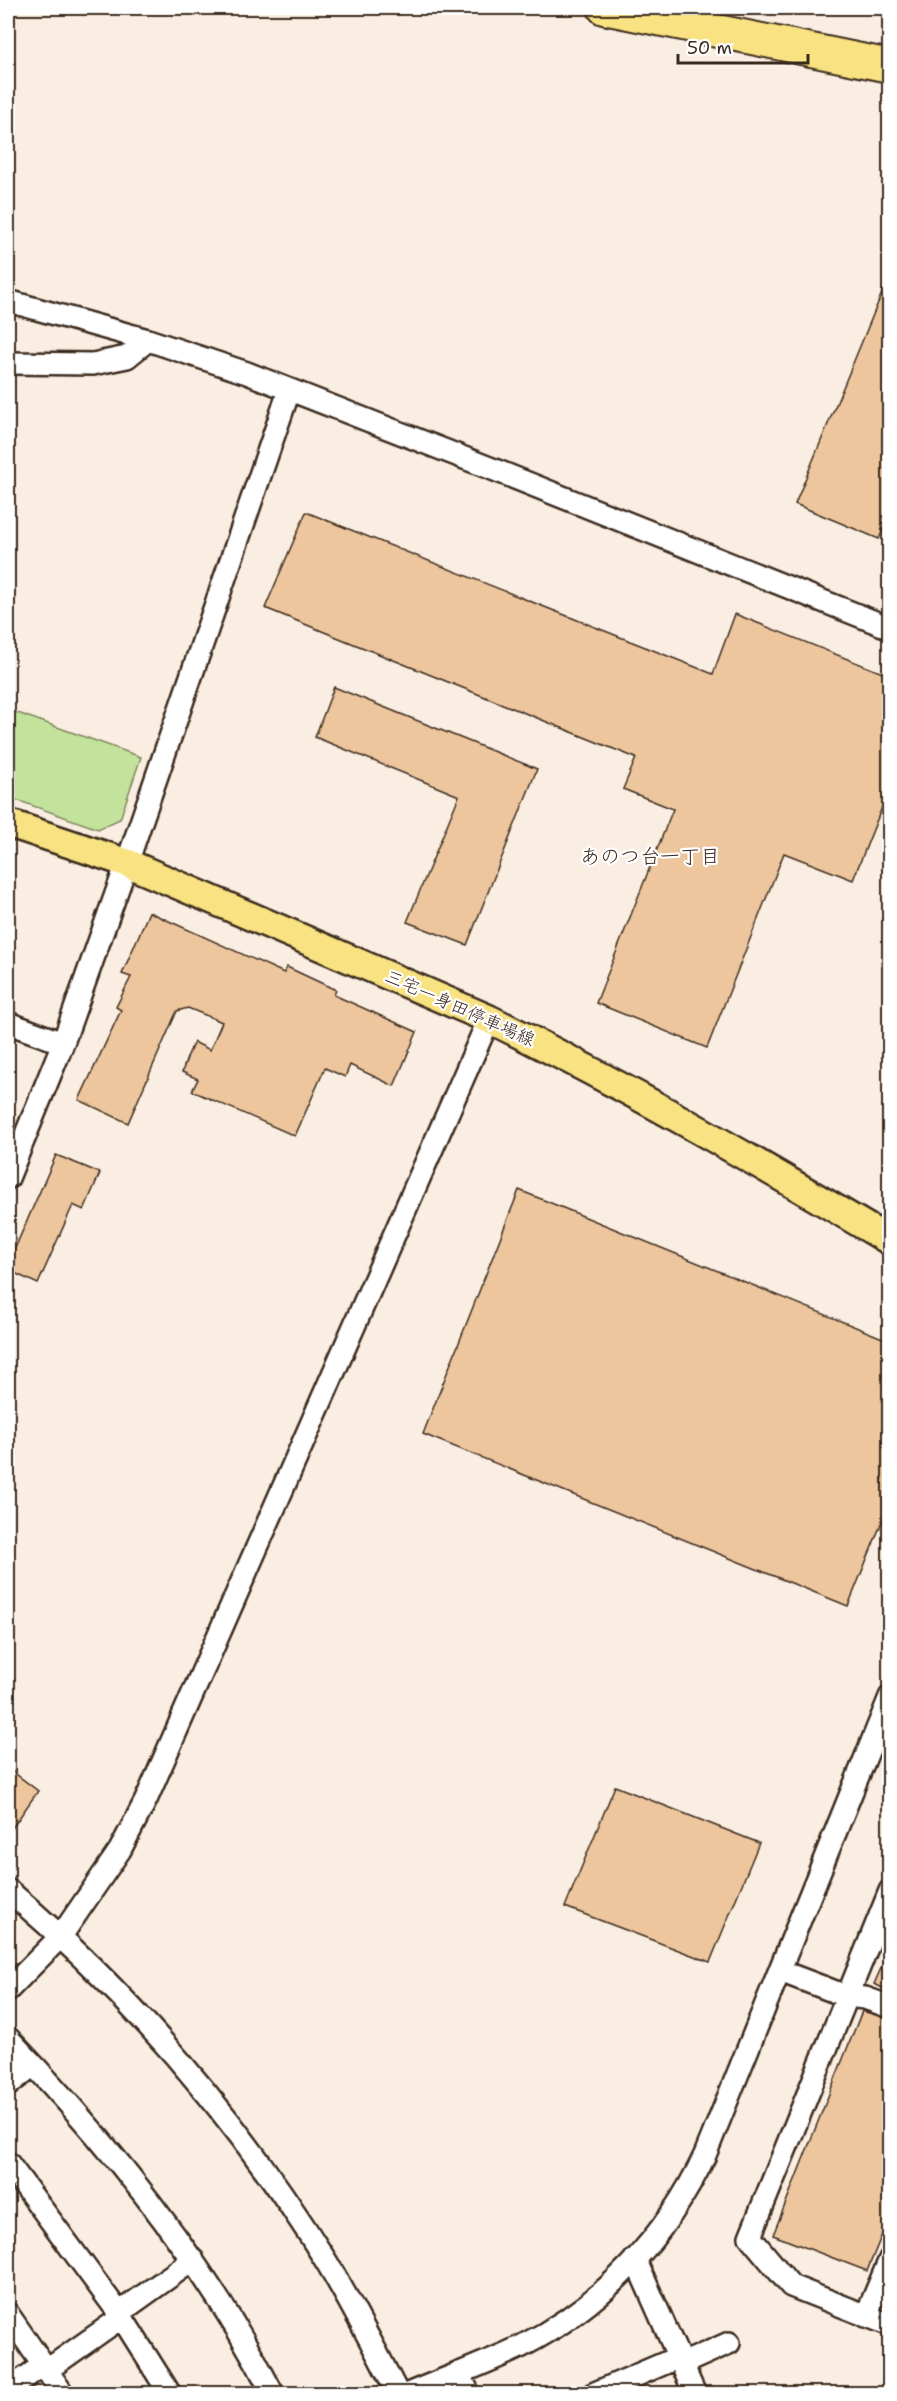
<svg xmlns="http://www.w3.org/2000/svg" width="897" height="2401" viewBox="0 0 897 2401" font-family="'Shantell Sans','Klee One',sans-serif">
  <rect width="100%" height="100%" fill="#faeee2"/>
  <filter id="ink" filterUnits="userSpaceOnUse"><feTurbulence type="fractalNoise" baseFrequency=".0167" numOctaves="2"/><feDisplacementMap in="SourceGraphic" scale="12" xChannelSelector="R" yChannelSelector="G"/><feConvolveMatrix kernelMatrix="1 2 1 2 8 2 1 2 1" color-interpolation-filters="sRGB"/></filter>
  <g filter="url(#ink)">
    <path fill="#c3e39c" stroke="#7f865d" stroke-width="1.5" d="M15,712L141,757L120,819L98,829L8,797V734Z"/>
    <path fill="#edc69d" stroke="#3b2a1e" stroke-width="1.5" d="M889,276L890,514L879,539L795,504Z
      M306,512L713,674L735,614L890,676V787L853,880L784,853L707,1048L596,1003L673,809L623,789L636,758L265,608Z
      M334,687L537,769L467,945L407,922L459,796L315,737Z
      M149,912L284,973L287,967L336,990L334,995L417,1032L394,1086L350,1065L345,1077L325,1068L295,1136L192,1091L198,1079L182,1072L188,1055L194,1042L210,1050L222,1022L188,1008L177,1011L128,1123L79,1100L121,1010L116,1007L131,977L122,974Z
      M56,1155L100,1173L84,1210L73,1205L38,1284L8,1270V1264Z
      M519,1190L890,1341V1502L848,1606L423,1434Z
      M8,1768L38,1791L8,1834Z
      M615,1786L759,1843L710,1962L565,1907Z
      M890,1948V1991L874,1984Z
      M862,2011L890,2019V2215L867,2271L773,2235Z"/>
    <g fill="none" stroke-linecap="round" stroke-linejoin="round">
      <g stroke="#3b2a1e" stroke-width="26">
        <path id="minor" d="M8,301L148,340L247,373L500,472L890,628
          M8,363L93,364L127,357L148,340
          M8,1023L63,1043L8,1178
          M63,1043L127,863L289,391
          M8,1890C132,1996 240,2122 326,2261C352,2304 375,2349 398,2394
          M890,1891L750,2237L791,2286L890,2325
          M780,1971L846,1996L865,1998L890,2007
          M8,1990L61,1936L120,1850L146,1800L489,1019
          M8,2038C108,2142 207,2265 273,2394
          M8,2085L33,2065
          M8,2163L119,2313L170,2394
          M635,2259L695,2394
          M119,2313L193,2260
          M8,2314L63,2394
          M866,2316L890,2259
          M682,2364L729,2343
          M47,2370L122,2317
          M459,2373L469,2394
          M8,2390L43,2365
          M408,2394C446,2378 485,2364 522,2346C603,2305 667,2236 705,2155L890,1697
          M593,2394L679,2357"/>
      </g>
      <g stroke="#3b2a1e" stroke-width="32">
        <path id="major" d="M8,823L127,863L489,1019C626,1086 759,1163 890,1241"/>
      </g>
      <g stroke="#3b2a1e" stroke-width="36">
        <path id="highway" d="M604,8L890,66"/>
      </g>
      <use href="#minor" stroke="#fff" stroke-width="21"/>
      <use href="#major" stroke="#f8e281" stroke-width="27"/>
      <use href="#highway" stroke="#f8e281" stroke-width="32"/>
    </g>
  </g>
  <g text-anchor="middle" stroke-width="4.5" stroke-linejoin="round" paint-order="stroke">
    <g font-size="18" fill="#3b2a1e" stroke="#fff">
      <text transform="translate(460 1008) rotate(24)" y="6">三宅一身田停車場線</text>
    </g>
    <g font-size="20" fill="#3b2a1e" stroke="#fff">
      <text x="650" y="863">あのつ台一丁目</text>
    </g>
  </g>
  <rect width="897" height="2401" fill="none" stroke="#fff" stroke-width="30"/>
  <rect x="15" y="15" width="867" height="2371" fill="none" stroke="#3b2a1e" stroke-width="2" filter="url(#ink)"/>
  <path d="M678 54v9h130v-9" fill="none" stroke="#3b2a1e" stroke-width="3"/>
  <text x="687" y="54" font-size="18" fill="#3b2a1e" stroke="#ffffff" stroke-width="4.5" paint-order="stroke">50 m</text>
</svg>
